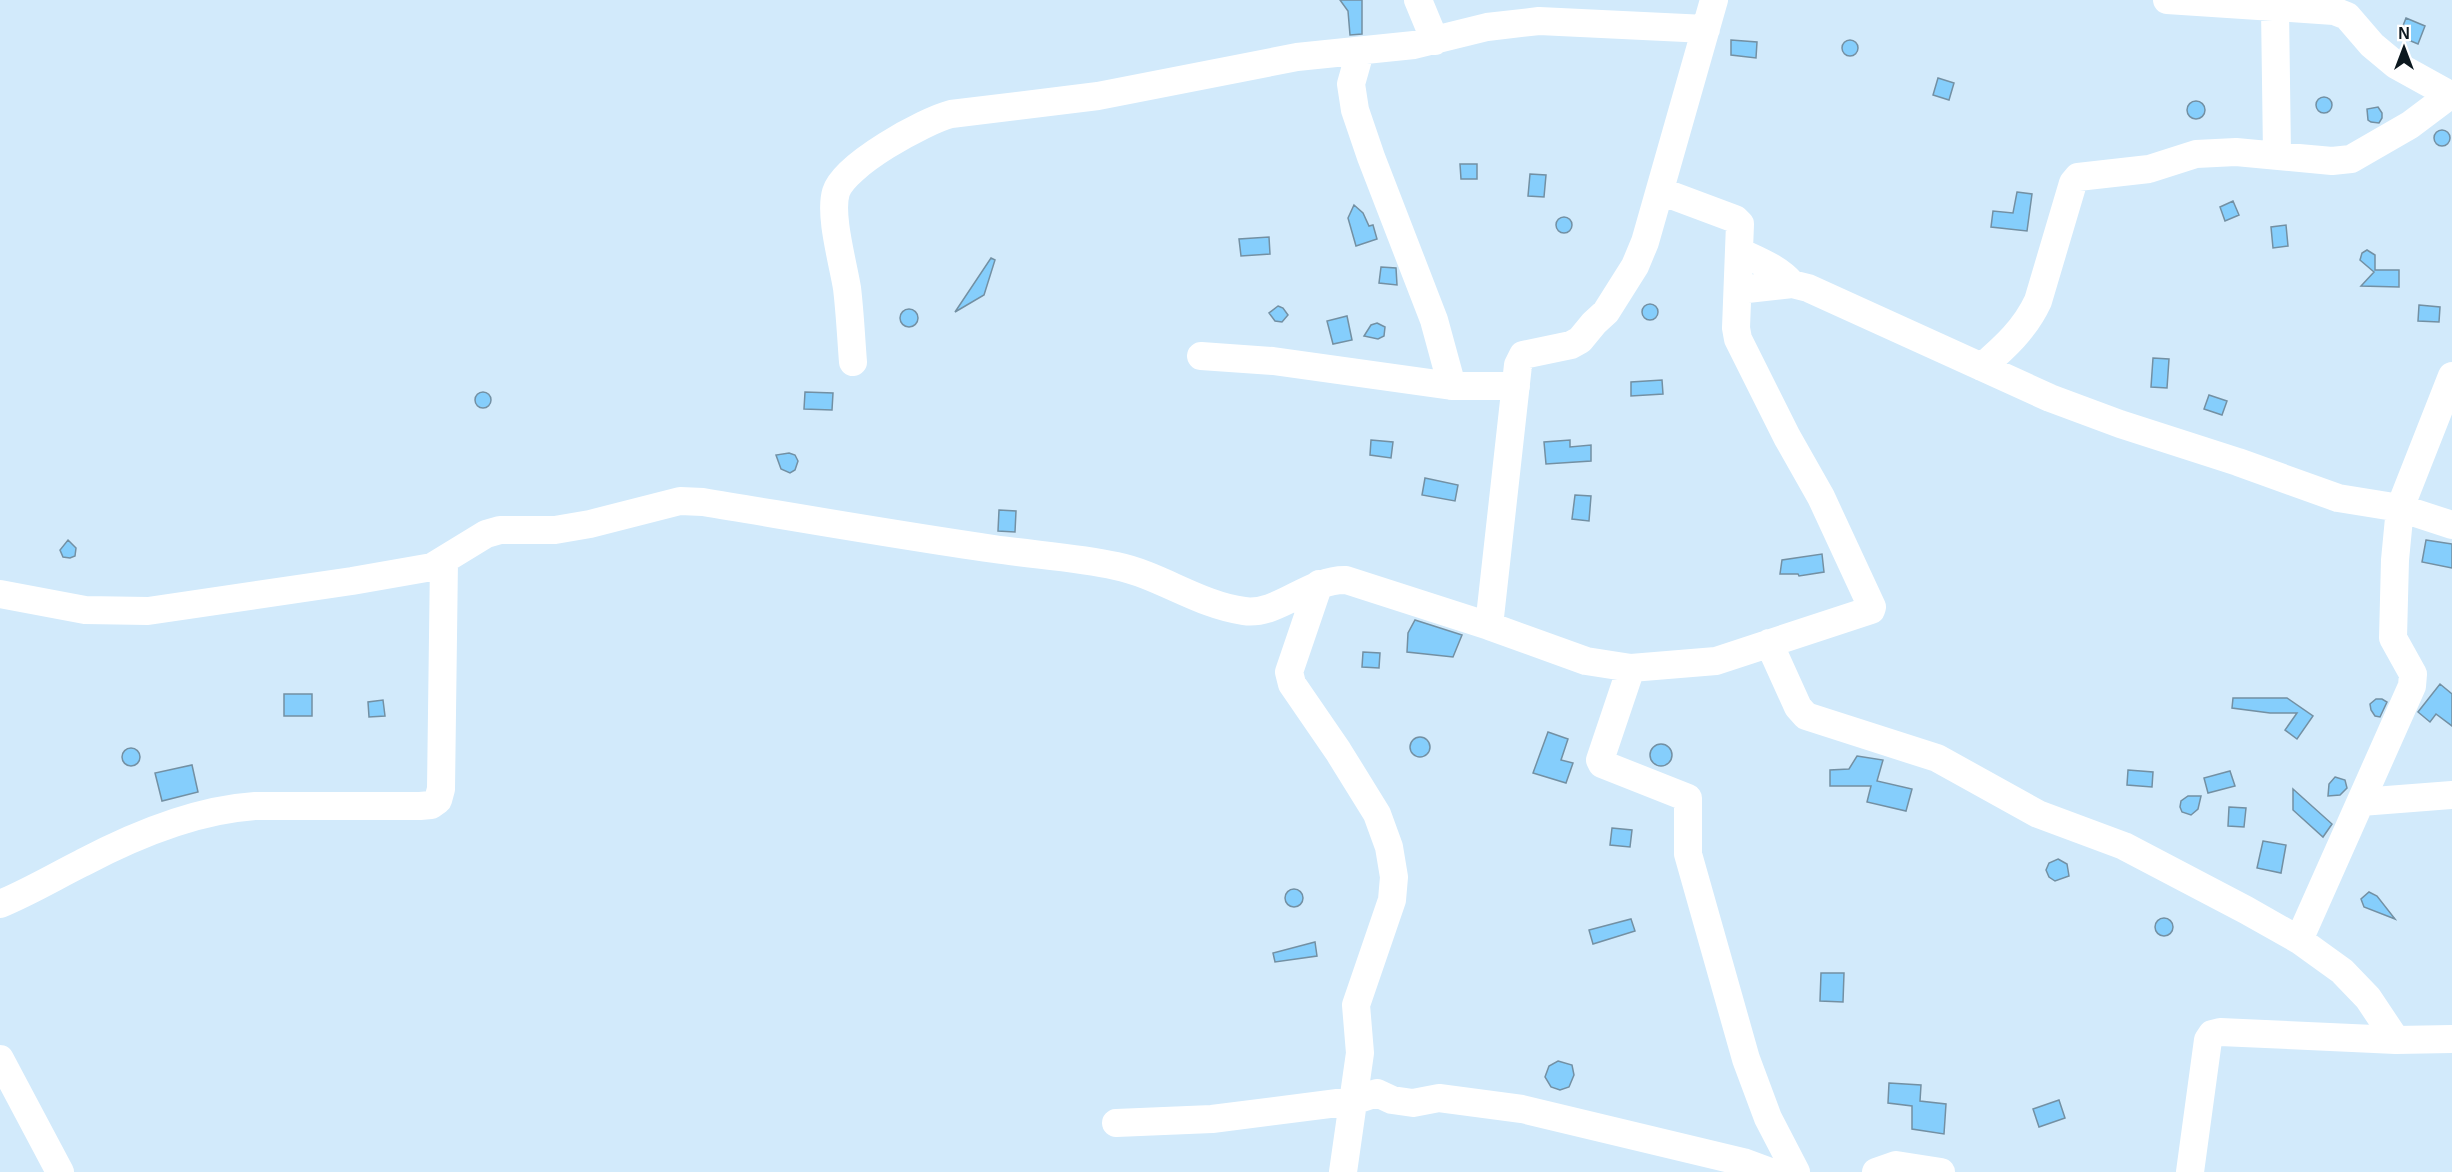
<svg xmlns="http://www.w3.org/2000/svg" width="2452" height="1172" viewBox="0 0 2452 1172" font-family="Arial,sans-serif">
  <rect width="100%" height="100%" fill="#d2eafb"/>
  <path fill="#85cefc" stroke="#7390a3" stroke-width="1.5" d="M1340,0H1362V34L1350,35L1348,11Z
    M2406,18L2425,26L2418,44L2399,36Z
    M1731,40L1757,42L1756,58L1731,55Z
    M1842 48a8 8 0 1 1 16 0a8 8 0 1 1-16 0Z
    M1938,78L1954,83L1949,100L1933,95Z
    M2316 105a8 8 0 1 1 16 0a8 8 0 1 1-16 0Z
    M2187 110a9 9 0 1 1 18 0a9 9 0 1 1-18 0Z
    M2378,107L2382,113V118L2379,123L2371,122L2368,120L2367,109Z
    M2434 138a8 8 0 1 1 16 0a8 8 0 1 1-16 0Z
    M1460,164H1477V179H1461Z
    M1530,174L1546,175L1544,197L1528,196Z
    M2017,192L2032,194L2027,231L1991,227L1993,211L2013,213Z
    M2233,201L2239,215L2225,221L2220,207Z
    M1354,205L1363,213L1369,226L1373,225L1377,239L1356,246L1348,218Z
    M1556 225a8 8 0 1 1 16 0a8 8 0 1 1-16 0Z
    M2286,225L2288,246L2273,248L2271,227Z
    M1269,237L1270,254L1241,256L1239,239Z
    M2367,250L2375,255V270H2399V287L2361,286L2374,272L2360,260L2362,253Z
    M991,258L995,260L984,295L955,312Z
    M1381,267L1396,268L1397,285L1379,283Z
    M1642 312a8 8 0 1 1 16 0a8 8 0 1 1-16 0Z
    M2419,305L2440,307L2439,322L2418,321Z
    M1278,306L1283,308L1288,315L1282,322L1275,321L1269,313Z
    M900 318a9 9 0 1 1 18 0a9 9 0 1 1-18 0Z
    M1347,316L1352,340L1333,344L1327,321Z
    M1377,323L1385,327L1384,336L1378,339L1364,336L1371,325Z
    M2153,358L2169,359L2167,388L2151,387Z
    M1662,380L1663,394L1631,396V382Z
    M475 400a8 8 0 1 1 16 0a8 8 0 1 1-16 0Z
    M805,392L833,393L832,410L804,409Z
    M2209,395L2227,401L2222,415L2204,409Z
    M1371,440L1393,442L1391,458L1370,455Z
    M1570,440V447L1591,445V461L1546,464L1544,442Z
    M789,453L795,455L798,461L795,470L790,473L781,469L776,455Z
    M1425,478L1458,485L1455,501L1422,495Z
    M1575,495L1591,496L1589,521L1572,519Z
    M999,510L1016,511L1015,532L998,531Z
    M68,540L76,548L75,556L70,558L63,557L60,550Z
    M2426,540L2452,544V568L2422,562Z
    M1822,554L1824,572L1799,576L1798,574H1780L1782,560Z
    M1415,620L1462,635L1453,657L1407,652L1408,633Z
    M1363,652L1380,653L1379,668L1362,667Z
    M2440,684L2452,694V726L2436,714L2430,722L2418,712Z
    M284,694H312V716H284Z
    M2233,698H2287L2313,716L2297,739L2285,730L2297,713H2270L2232,708Z
    M2376,699H2382L2387,702L2380,717L2375,716L2371,710L2370,704Z
    M383,700L385,716L369,717L368,702Z
    M1548,732L1568,739L1561,760L1573,763L1566,783L1533,773Z
    M1410 747a10 10 0 1 1 20 0a10 10 0 1 1-20 0Z
    M1650 755a11 11 0 1 1 22 0a11 11 0 1 1-22 0Z
    M122 757a9 9 0 1 1 18 0a9 9 0 1 1-18 0Z
    M1857,756L1883,760L1877,781L1912,789L1906,811L1867,802L1871,786H1830V770L1849,769Z
    M192,765L198,792L162,801L155,773Z
    M2128,770L2153,772L2152,787L2127,785Z
    M2230,771L2235,786L2208,793L2204,778Z
    M2335,777L2345,780L2347,788L2340,795L2328,796L2329,784Z
    M2293,789L2332,824L2323,837L2293,810Z
    M2188,796H2201L2198,809L2191,815L2182,812L2180,807L2181,801Z
    M2229,807L2246,808L2244,827L2228,826Z
    M1612,828L1632,830L1630,847L1610,845Z
    M2263,841L2286,845L2281,873L2257,868Z
    M2058,859L2067,864L2069,876L2055,881L2049,877L2046,870L2049,863Z
    M1285 898a9 9 0 1 1 18 0a9 9 0 1 1-18 0Z
    M2369,892L2377,896L2395,919L2364,907L2361,899Z
    M2155 927a9 9 0 1 1 18 0a9 9 0 1 1-18 0Z
    M1631,919L1635,931L1593,944L1589,930Z
    M1315,942L1317,956L1275,962L1273,953Z
    M1821,973H1844L1843,1002L1820,1001Z
    M1558,1061L1572,1065L1574,1075L1569,1087L1560,1090L1551,1087L1545,1077L1549,1066Z
    M1889,1083L1921,1085L1920,1101L1946,1104L1944,1134L1912,1129V1106L1888,1103Z
    M2059,1100L2065,1118L2039,1127L2033,1109Z"/>
  <g fill="none" stroke-linecap="round" stroke-linejoin="round">
    <path stroke="#fff" stroke-width="28" d="M1418,0L1435,41
      M2167,0L2334,11L2347,16L2372,45L2396,65L2452,96
      M2275,8L2277,155
      M1360,52L1351,84L1355,110L1371,157L1434,320L1452,386
      M1740,252C1759,261 1778,268 1792,284
      M1738,290L1792,284L1808,288L2050,398L2120,424L2238,462L2338,498L2400,508L2452,525
      M1201,356L1273,361L1452,386H1516
      M853,362C851,337 850,313 847,288C843,263 829,215 836,192C844,165 924,121 951,114L1098,96L1297,57L1414,45L1487,27L1539,21L1706,29
      M1982,367C2005,347 2025,329 2038,301L2073,183L2078,177L2149,169L2196,154L2236,152L2332,161L2351,159L2410,125L2450,95
      M1319,584L1289,672L1292,684L1338,751L1377,814L1389,847L1394,877L1392,900L1356,1005L1360,1053L1343,1172
      M0,594L85,610L148,611L352,581L432,567L486,534L500,530H555L590,524L680,501L703,502C800,518 897,535 994,549C1034,555 1076,557 1116,566C1160,575 1199,605 1244,611C1278,616 1309,579 1346,580L1489,626L1586,661L1631,668L1716,661L1871,610L1872,607L1821,497L1787,437L1738,339L1736,328L1740,224L1735,219L1660,191
      M1489,626L1518,365L1523,355L1571,345L1580,340L1594,323L1606,312L1635,266L1645,242L1714,0
      M1769,643L1798,707L1806,716L1937,758L2038,814L2124,846L2246,910L2299,940L2342,971L2368,998L2396,1040
      M1631,668L1600,760L1602,764L1688,798V854L1746,1059L1768,1118L1796,1172
      M2361,802L2452,795
      M0,904C29,892 54,877 82,863C135,835 195,810 255,806H420L431,805L438,800L441,789L444,560
      M2299,940L2412,686L2413,674L2393,638L2395,560L2400,508L2452,376
      M0,1059L60,1172
      M1116,1123L1212,1119L1353,1101L1377,1093L1392,1100L1413,1103L1439,1098L1522,1109L1743,1162L1770,1172
      M1876,1172L1896,1165L1941,1172
      M2190,1172L2208,1040L2212,1034L2220,1032L2396,1040L2452,1039"/>
  </g>
  <g transform="translate(2404 48)" stroke="#ffffff" stroke-width="4.5" paint-order="stroke">
  <path d="M0-4.5L10 22L0 15L-10 22Z" fill="#0c181f"/>
  <text y="-9" font-size="16" font-weight="bold" text-anchor="middle" fill="#0c181f">N</text>
  </g>
</svg>
